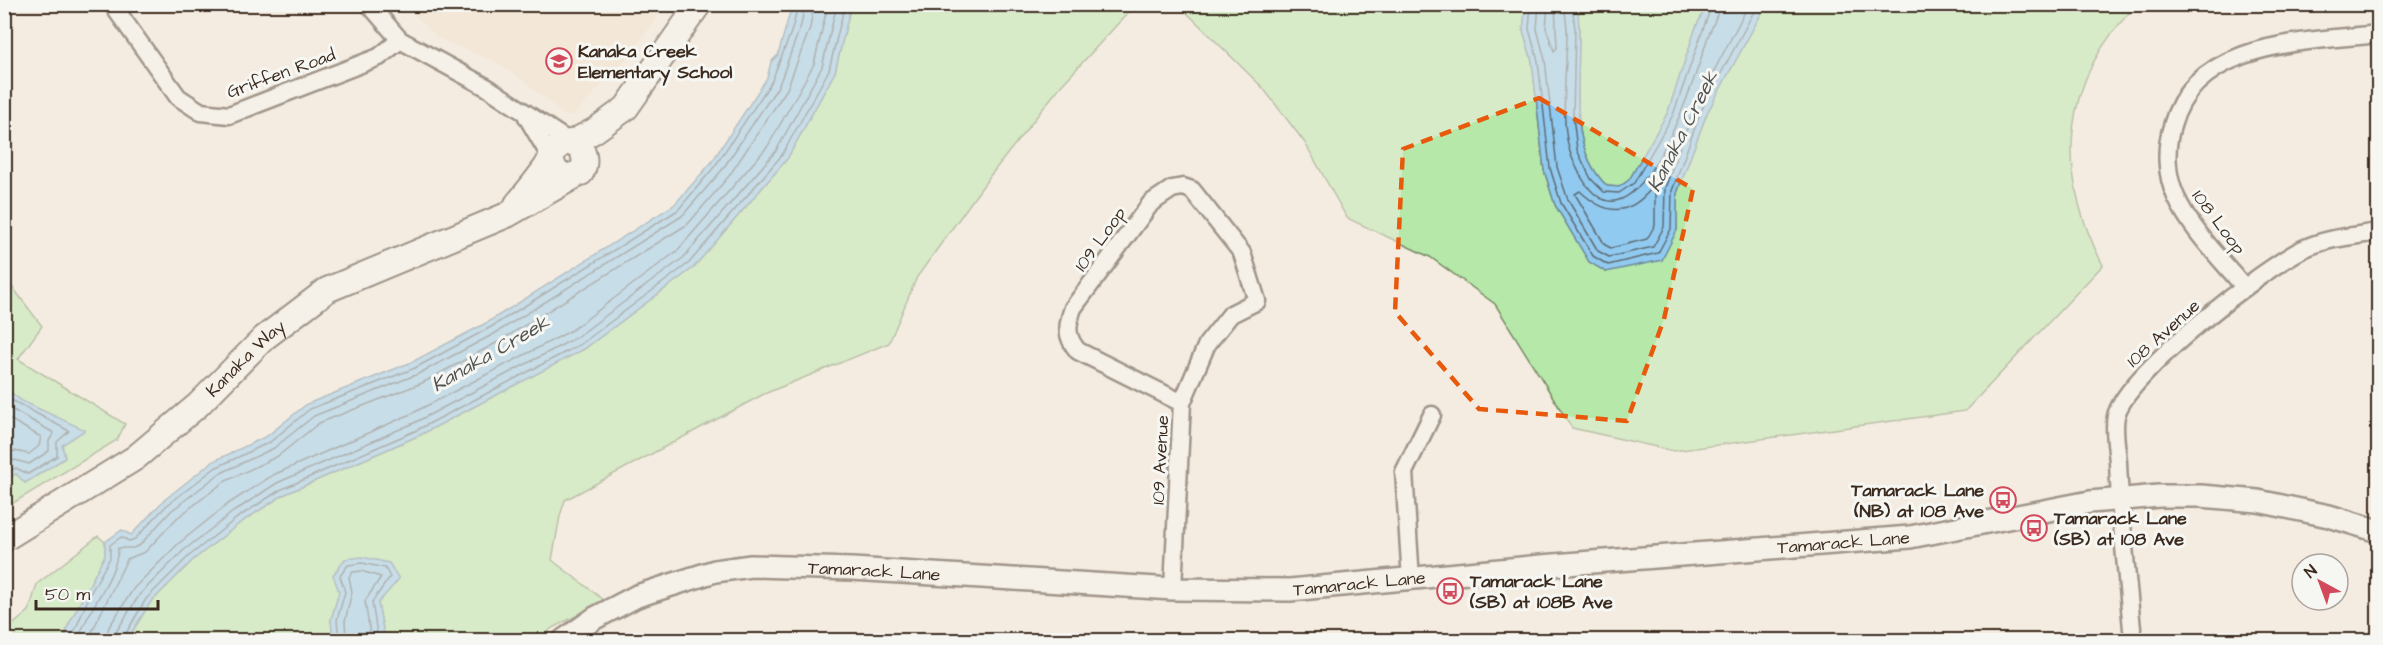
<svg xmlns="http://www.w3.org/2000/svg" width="2383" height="645" viewBox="0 0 2383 645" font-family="'Architects Daughter',sans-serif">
  <rect width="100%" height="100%" fill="#f4ece1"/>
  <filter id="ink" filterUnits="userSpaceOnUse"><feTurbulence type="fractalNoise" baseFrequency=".0167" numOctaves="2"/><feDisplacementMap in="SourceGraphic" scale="12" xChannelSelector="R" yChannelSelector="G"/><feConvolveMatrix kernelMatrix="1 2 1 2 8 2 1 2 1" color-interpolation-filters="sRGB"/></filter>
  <g filter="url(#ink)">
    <path fill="#f1dfcc" d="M405,5H667L625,60L573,116H565L528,84L496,62L437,38Z"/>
    <path fill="#b5e8a9" stroke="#788964" stroke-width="1.5" d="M851,5H1135L1059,88L990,176L917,277L889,343L764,394L565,500L560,516L552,560L605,601L552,628L539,640H385L378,603L339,592L331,620L333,640H127L150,603L193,560L240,523L283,495L420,435L584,349L693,268L787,159L835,72Z
      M1179,5H1526L1523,30L1532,61L1544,170L1555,205L1589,261L1606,272L1677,230V193L1707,113L1766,5H2137C2060,80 2055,173 2103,265L1965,411L1674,451L1572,428L1495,304L1430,257L1347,218L1305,143L1263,88Z
      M1577,5H1707L1696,27L1668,112L1629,180L1619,187L1607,186C1560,140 1586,63 1577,5Z
      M4,276L42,326L18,359L125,424L117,440L5,508V479L16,473L25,483L65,458L62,445L70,439L5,388Z
      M98,536L105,542V555L68,626L64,640H5L4,632L29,611L37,584Z"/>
    <path fill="#91caf0" stroke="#6f8a9c" stroke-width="1.5" d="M792,5H851L835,72L787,159L693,268L584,349L420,435L283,495L240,523L193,560L150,603L127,640H64L68,626L105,555V542L122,530L131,535L163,501L212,462L267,436L307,404L412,362L488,322L674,205L711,163L767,78L771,62L778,55Z
      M1526,5H1577C1586,63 1560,140 1607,186L1619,187L1629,180L1668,112L1696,27L1707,5H1766L1707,113L1677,193V230L1662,260L1606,272L1589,262L1555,205L1544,170L1532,61L1523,30Z
      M5,388L22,401L85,430L62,445L65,458L25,483L16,474L5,479Z
      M362,557L389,563L399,579L378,603L385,640H333L331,620L339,592L333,575L345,559Z"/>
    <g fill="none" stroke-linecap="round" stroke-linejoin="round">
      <path stroke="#5d6a72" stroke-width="1.5" d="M1531,4L1529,29L1538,61L1550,168L1561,203L1593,256L1608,265L1658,253L1671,229L1672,191L1701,111L1758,4
        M1539,4L1537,29L1545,60L1557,167L1568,200L1598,251L1609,257L1653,247L1664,227L1665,188L1694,109L1749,4
        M1548,4L1546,28L1554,51L1557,48L1555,4
        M1564,4C1565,14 1567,23 1567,32C1567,66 1559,123 1571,155C1624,290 1691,91 1706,43C1709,30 1719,17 1719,4
        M1572,4L1575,29L1573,116L1577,150L1591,179L1604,192L1619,193L1634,183L1673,115L1712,4
        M1651,189L1655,191V225L1647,239L1611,248L1605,245L1575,194L1580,191C1605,215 1628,217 1651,189Z
        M4,396L69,431L57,442V456L28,474L16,468L4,473
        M4,405L54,433L49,441V451L29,464L15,460L4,464
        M4,416L41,437L39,446L29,454L15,451L4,454
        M71,640L91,592L110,558V545L121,537L129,541L135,539L166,506L215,468L270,442L310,409L415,368L491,327L678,210L715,166L772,81C780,56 795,32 797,4
        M78,640C87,610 117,577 118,548H133L140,545L171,511L219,474L274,448L314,416L418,374L494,334L682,216L722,170L779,85L801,25L805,4
        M88,640L127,559L145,552L177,518L224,482L278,456L319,423L422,383L498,342L688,224L729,176L787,89L810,28L814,4
        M105,640L109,627L134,588L178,544L228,504L273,475L411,414L572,330L677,251L768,146L814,64L828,4
        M114,640L116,632L140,594L184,550L233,512L277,483L414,423L577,337L683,258L776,151L822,67L837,4
        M122,640L146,599L189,556L237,518L280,490L417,430L581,344L689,263L782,155L829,70L845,4
        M339,640L337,620L345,592L340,576L348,565L362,563L385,568L390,577L372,602L378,640
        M346,640L345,621L352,592L349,577L353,572L361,571L381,577L365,601L371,640"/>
      <g stroke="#3b2a1e" stroke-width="21">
        <path id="minor" d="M112,4L178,97L201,112L229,115L379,57L400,40
          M369,4L400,40L488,88L571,143
          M527,117L551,158
          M2245,288C2222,260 2191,230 2176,197C2166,175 2165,149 2172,126C2195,40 2307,42 2378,34
          M1182,403L1078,351C1065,336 1067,325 1073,308L1151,203L1172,189L1183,187L1192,190L1242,253L1257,301
          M1411,580L1404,472L1432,415
          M1173,589L1182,403L1207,344L1231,314L1257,301
          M2132,629C2127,574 2120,518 2118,462C2117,448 2113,430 2116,416C2125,375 2264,268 2303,249C2326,238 2354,236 2378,232"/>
      </g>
      <g stroke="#3b2a1e" stroke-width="26">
        <g id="tertiary">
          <path id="s1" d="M564,640L595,618L637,596L715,571L751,566L852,569L1173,589L1290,590L1541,566L1910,537L2090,502L2159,496H2201L2258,501L2329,516L2378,531"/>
        </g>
      </g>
      <g stroke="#3b2a1e" stroke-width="28">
        <g id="secondary">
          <path d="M571,143L594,131L626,108L699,4"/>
          <path d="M517,204C527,192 537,180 546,167C550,161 552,152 558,147C575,132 592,155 581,173L565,177L555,171L551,158"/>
          <path id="s2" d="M4,539L135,458L198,405L264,338L327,290L507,215L573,177"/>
        </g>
      </g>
      <use href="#minor" stroke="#f6f6f2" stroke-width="16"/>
      <use href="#tertiary" stroke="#f6f6f2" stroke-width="21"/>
      <use href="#secondary" stroke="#f6f6f2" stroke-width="24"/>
    </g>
  </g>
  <path d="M0 0H2383V645H0ZM1539,98L1693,189L1664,319L1627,421L1479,409L1395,312L1403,149Z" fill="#f4ece1" fill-opacity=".55" fill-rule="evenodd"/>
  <path fill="none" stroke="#e8590c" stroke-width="4.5" stroke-dasharray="12 8" stroke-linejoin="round" d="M1539,98L1693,189L1664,319L1627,421L1479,409L1395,312L1403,149Z"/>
  <defs>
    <g id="school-ring" transform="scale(1.35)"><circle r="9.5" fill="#f6f6f2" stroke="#d1495b" stroke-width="1.5"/><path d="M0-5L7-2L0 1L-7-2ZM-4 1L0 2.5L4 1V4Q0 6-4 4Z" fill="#d1495b"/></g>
    <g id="bus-ring" transform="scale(1.35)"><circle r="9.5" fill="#f6f6f2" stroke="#d1495b" stroke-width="1.5"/><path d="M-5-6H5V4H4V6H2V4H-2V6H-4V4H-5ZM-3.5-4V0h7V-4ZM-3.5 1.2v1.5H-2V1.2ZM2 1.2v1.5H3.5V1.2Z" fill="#d1495b"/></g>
  </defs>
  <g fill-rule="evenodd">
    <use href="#school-ring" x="559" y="61"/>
    <use href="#bus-ring" x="2003" y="500"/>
    <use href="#bus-ring" x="2034" y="528"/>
    <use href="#bus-ring" x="1450" y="591"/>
  </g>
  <g text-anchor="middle" stroke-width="6" stroke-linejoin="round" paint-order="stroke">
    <g font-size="18" font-weight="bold" fill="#3b2a1e" stroke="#f6f6f2" text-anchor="start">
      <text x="578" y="57">Kanaka Creek<tspan x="578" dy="21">Elementary School</tspan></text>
      <text x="1984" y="496" text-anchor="end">Tamarack Lane<tspan x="1984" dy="21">(NB) at 108 Ave</tspan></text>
      <text x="2054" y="524">Tamarack Lane<tspan x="2054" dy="21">(SB) at 108 Ave</tspan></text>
      <text x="1470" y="587">Tamarack Lane<tspan x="1470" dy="21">(SB) at 108B Ave</tspan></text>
    </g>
    <g font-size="18" fill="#3b2a1e" stroke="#f6f6f2">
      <text transform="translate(281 73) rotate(-20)" y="6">Griffen Road</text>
      <text transform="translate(2219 222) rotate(53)" y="6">108 Loop</text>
      <text transform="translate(1100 239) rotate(-54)" y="6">109 Loop</text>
      <text transform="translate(2163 333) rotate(-42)" y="6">108 Avenue</text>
      <text dy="6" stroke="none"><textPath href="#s2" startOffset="303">Kanaka Way</textPath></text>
      <text transform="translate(1160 460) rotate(-87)" y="6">109 Avenue</text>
      <text dy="6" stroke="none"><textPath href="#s1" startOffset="1299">Tamarack Lane</textPath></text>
      <text dy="6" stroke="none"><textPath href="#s1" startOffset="327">Tamarack Lane</textPath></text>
      <text dy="6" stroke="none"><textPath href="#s1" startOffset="813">Tamarack Lane</textPath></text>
    </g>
    <g font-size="20" font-style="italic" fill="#505252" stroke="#f6f6f2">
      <text transform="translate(1682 131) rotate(-63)" y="7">Kanaka Creek</text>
      <text transform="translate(490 353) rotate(-30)" y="7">Kanaka Creek</text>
    </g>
  </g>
  <rect width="2383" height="645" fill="none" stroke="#f6f6f2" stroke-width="24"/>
  <rect x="12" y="12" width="2359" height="621" fill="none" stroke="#3b2a1e" stroke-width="2" filter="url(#ink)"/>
  <g transform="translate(2320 582) rotate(319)"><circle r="28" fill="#f6f6f2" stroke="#aba49d" stroke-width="1.5"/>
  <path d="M0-4.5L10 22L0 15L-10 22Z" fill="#d1495b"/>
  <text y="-9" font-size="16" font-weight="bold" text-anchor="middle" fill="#3b2a1e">N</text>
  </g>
  <path d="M36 600v9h122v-9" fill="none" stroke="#3b2a1e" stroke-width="3"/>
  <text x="45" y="600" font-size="18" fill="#3b2a1e" stroke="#f6f6f2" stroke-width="4.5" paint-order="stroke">50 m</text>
</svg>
